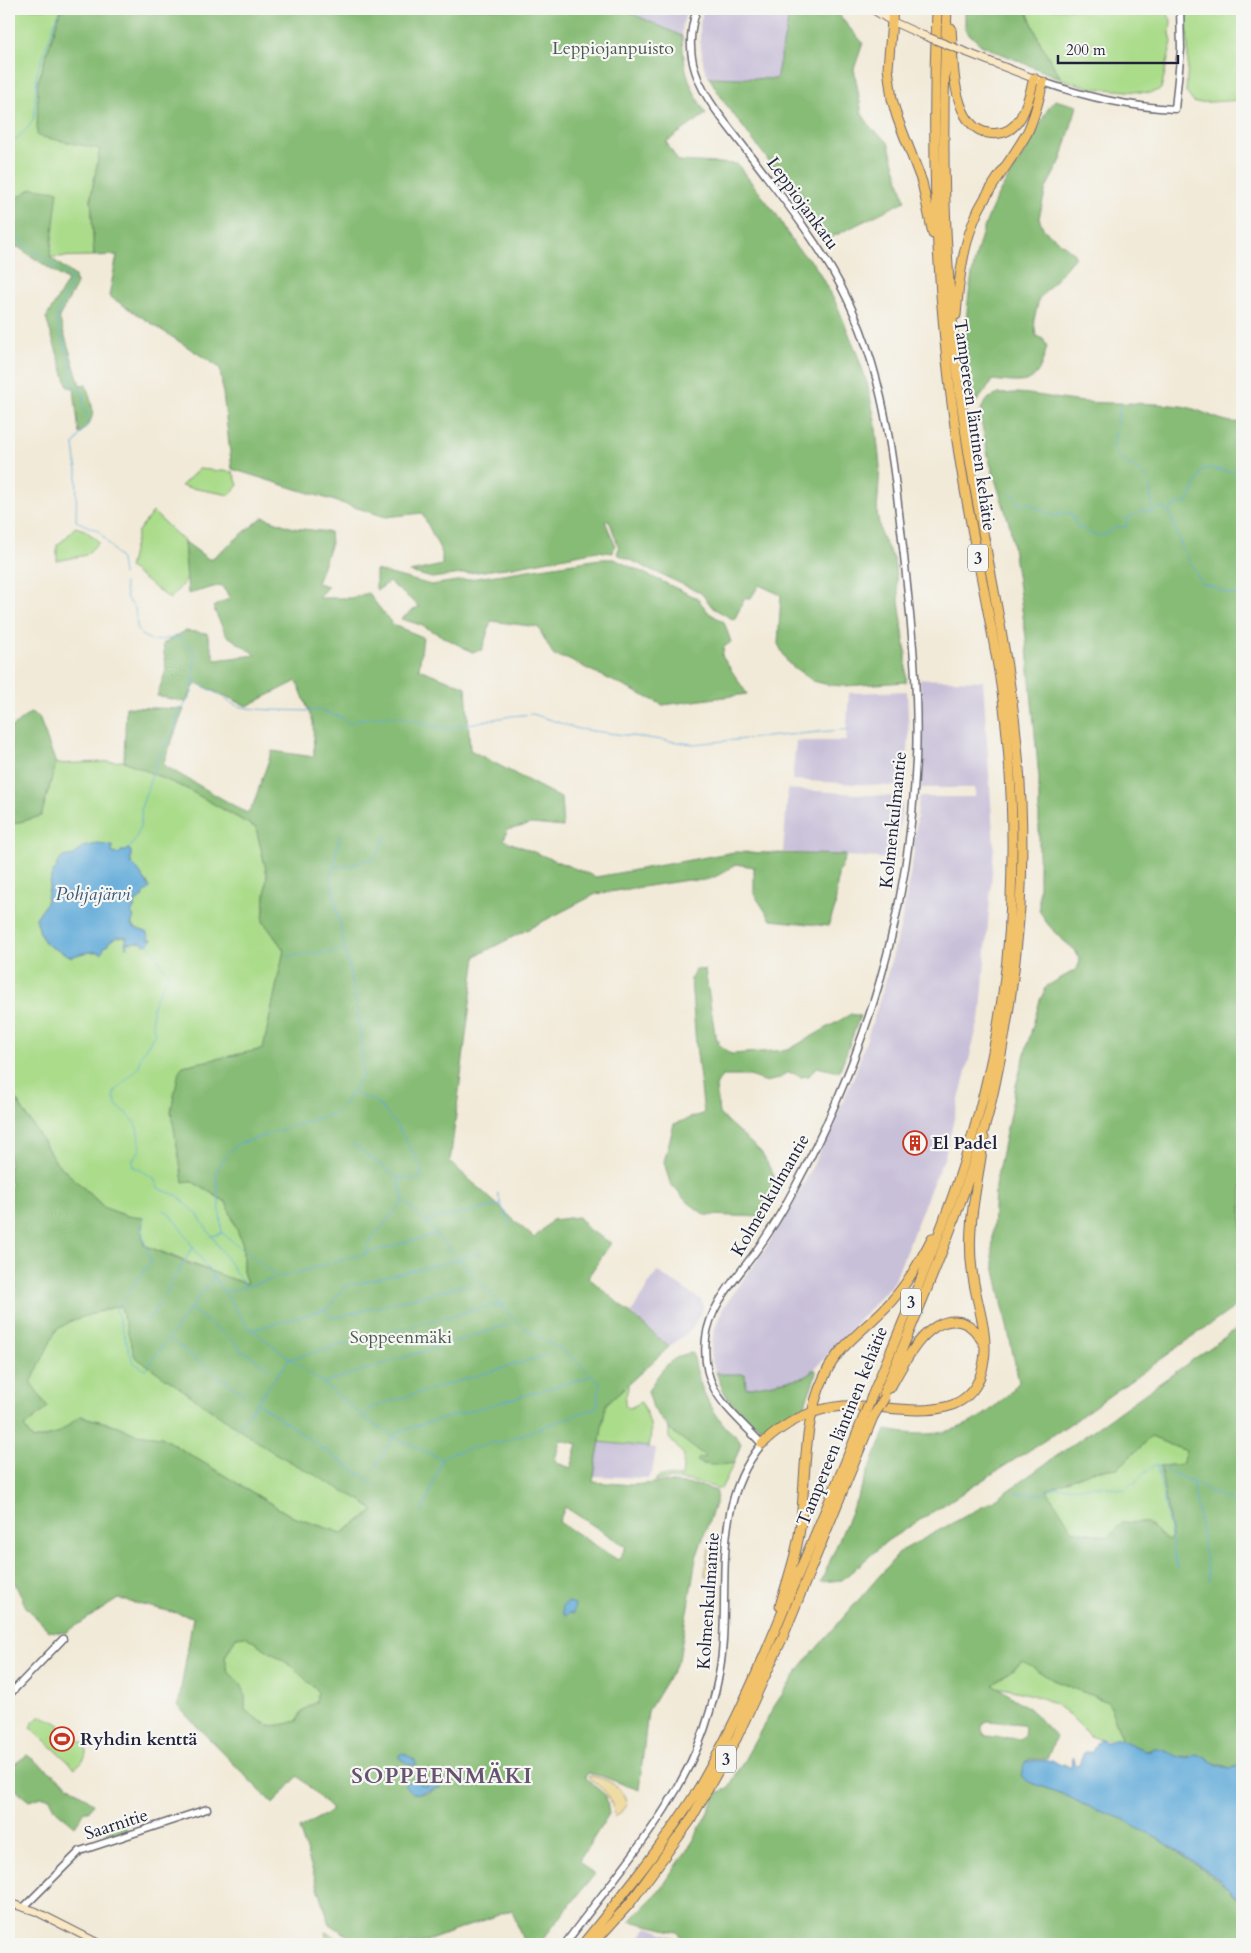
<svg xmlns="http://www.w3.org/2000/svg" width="1251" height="1953" viewBox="0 0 1251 1953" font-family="Cardo,serif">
  <rect width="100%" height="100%" fill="#f6f6f2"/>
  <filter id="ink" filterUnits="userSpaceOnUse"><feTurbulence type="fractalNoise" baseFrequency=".02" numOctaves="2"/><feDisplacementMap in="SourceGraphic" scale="10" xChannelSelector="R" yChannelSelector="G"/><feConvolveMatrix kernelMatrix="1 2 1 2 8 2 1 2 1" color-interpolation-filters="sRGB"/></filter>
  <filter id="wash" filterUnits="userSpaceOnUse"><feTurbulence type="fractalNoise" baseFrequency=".0096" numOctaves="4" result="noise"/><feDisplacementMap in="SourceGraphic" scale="20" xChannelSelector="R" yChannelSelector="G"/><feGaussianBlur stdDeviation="1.12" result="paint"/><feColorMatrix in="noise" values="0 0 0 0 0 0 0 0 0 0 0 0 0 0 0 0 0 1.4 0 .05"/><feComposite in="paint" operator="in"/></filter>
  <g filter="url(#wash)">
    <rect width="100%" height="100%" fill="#f2ead8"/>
    <path fill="#c8bfd8" d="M622,9H687L683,23L682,36Z
      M703,9H792L790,11L777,79L709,77L704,67L700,40V24Z
      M920,679L983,681L994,847L981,1012L944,1159L936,1175L894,1282L810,1374L805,1377L746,1388L745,1374H722L716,1372L712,1362L711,1349L714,1330L723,1308L768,1245L794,1202L825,1142L855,1074L883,990L901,925L913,858L919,797H975V788H920L922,734Z
      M907,691L909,737L905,787L792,780L796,741H846L849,693Z
      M788,789L899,797L902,804L896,859L783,852Z
      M657,1271L701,1300L703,1304V1309L692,1329L669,1347L631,1313Z
      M598,1442L656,1448L652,1473L648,1478L594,1476Z
      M648,1927L674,1937L688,1944H634Z"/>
    <path fill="#aadc8a" stroke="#667f62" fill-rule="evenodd" d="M9,9H61L38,82L100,149L91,196L94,256L50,257L9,203Z
      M1026,9H1165L1171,20L1170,34L1172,42L1161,89L1151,93L1092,88L1061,79L1040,42Z
      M1187,9H1242V100L1194,103L1186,92L1188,61Z
      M199,469L233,472L238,485L230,495L181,486Z
      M153,512L184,541L187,579L170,599L129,568L138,531Z
      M75,527L85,530L99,542L86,555L57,561V545L66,538Z
      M124,761L187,789L256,828L267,874L263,921L284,950L263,1049L183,1066L191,1181L226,1202L243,1245V1272L247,1285L144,1245L141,1231L143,1218L127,1216L105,1208L56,1162L9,1088V825L41,816L56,764ZM98,844L113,847L111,853L119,854L127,851L133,866L149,885L150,888C137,901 127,908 133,927L146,932L148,939L141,942L127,943L128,947L125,943L127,937H115L99,951L78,954L72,957L41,937L36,918L46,903L52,874L57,869L63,857L74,855L82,847Z
      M120,1305L362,1501L374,1511L342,1533L293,1517L161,1437L135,1434L118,1426L80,1416L57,1434L33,1440L24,1427L48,1407L30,1384L56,1330L73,1320Z
      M628,1384C629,1392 622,1399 626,1407L630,1408L641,1402C650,1421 653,1427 649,1447L598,1442L606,1404Z
      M669,1429L707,1457L700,1464L734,1463L721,1489C700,1483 677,1476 655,1481L658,1477L663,1476L682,1477L684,1455L669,1438Z
      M1151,1437L1186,1451L1183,1465L1160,1466L1172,1538L1168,1541L1109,1537L1072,1530L1046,1490L1091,1471L1118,1468Z
      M245,1636L292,1666L318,1692L316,1702L302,1711L297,1721C268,1729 268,1727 244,1710L245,1694L228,1672L225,1657L236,1637Z
      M1023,1661L1053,1680L1108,1702L1123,1741L1090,1737C1058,1699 1044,1697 997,1687L993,1684Z
      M42,1716C53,1720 61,1725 70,1732C86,1743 94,1753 75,1768L30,1727L34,1721Z
      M325,1932L347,1944H328Z"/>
    <path fill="#87bc76" stroke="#546f58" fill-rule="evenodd" d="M61,9H622L682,36C684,72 688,83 706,114L666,142L678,161L737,164L777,215L795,246L814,264L837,305L856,351L867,383L875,420L880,466L877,512L881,535L894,560L906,655V682L844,686L829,685L813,681L788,663L778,644L781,595L759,585L751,598H745L734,620L713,608L701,593L617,554L619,548L609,520L605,521L615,545L613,553L597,551L513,567L432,578L410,572L442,565V553L422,513L386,517L232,469L220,368L109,296L117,255L94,256L91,196L100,149L37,136L38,82Z
      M792,9H835L847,25L863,43L854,69L862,114L872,129L888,142L905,201L828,239L724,102L709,77L776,79L790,11Z
      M965,9H1026L1040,42L1061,79L981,45L965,30Z
      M1055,100L1077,106L1061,160L1046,188L1039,218L1044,230L1073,252L1075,257L1039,299L1034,320L1036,336L1043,339L1047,346C1037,386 1029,384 992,380L987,389L977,401L971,399C959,337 968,258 995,201C1005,181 1019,162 1031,143C1040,129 1043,112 1055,100Z
      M32,188L58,191L50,257L75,276L76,286L59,317L80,385L86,384C92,408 100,416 79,434L74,388L68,387L46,318L68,281L18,247L9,249V203Z
      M1016,393C1039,394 1061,400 1084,402C1116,404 1148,402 1180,406C1201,408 1222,425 1242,422V1302L1061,1430L887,1541L842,1580L821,1582L886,1430C898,1432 909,1434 921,1434C961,1435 995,1412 1019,1382L992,1256L995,1186L1015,1089L1040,1000L1047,986L1077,969L1080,961L1075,950L1058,936L1046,922L1039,909V778L1026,637L1010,526L989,460L980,416L982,407L989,398L999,394Z
      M263,517L293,528L330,532L331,543L317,583L328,586L318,598H351L368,593L393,625L423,637L419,669L466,687L470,750L561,798L563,827L532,824L507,830L504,840L596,877L734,852L846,855L838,874L835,908L828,926L771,920L754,894V867L736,864C719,875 710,883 688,880L596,894L476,956L450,1162L534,1238L552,1220L578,1217L589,1230L611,1243L588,1277L669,1347L606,1404L593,1482L633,1485L664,1482L696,1485L717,1491L716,1501L696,1558L679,1660L648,1711L639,1790L601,1776L588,1773L585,1777L606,1796L609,1814L579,1861L594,1875L539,1944H524L512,1910L419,1944H361L330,1924L299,1829L332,1810L298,1776L273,1804L178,1707L193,1617L118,1599L65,1633L49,1631L26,1607L11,1575H9V1186L11,1184L9,1181V1088L56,1162L105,1208L127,1216L143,1218L142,1231L144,1245L187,1263L247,1284L243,1272V1245L226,1202L191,1181L183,1182L171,1111L179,1071L183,1066L263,1049L284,950L263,921L267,874L256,828L187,789L124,761L126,707L184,709L163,764L165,766L247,813L253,805L272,751L314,757L313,722L297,681L247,706L196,683L186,702L157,696L166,670L163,644L185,631L207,633L215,660L256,655L226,635L213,607L230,598L221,585L188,594L184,541L210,560ZM120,1305L135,1357L271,1451L362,1501L374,1511L342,1533L293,1517L161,1437L135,1434L118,1426L80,1416L57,1434L33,1440L24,1427L48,1407L31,1383L56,1330L73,1320ZM560,1440L578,1444L571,1468L557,1463L555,1460ZM565,1507L626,1547L618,1560L559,1522ZM245,1636L292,1666L318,1692L316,1702L302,1711L297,1721C268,1729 268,1727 245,1710C246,1689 244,1685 228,1672L225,1657L236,1637ZM432,1783L435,1788L427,1793H413L406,1784L422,1785L425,1787Z
      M600,559H614L697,598L709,613L724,622L731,642L724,647L722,656L747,694L663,705L567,659L554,656L538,627L491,621L482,650L472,652L421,625L401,619L419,606L389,582L378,590L376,589V570L431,585Z
      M30,713L39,717L56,764L41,816L9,825V732L12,727Z
      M695,969L705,970L715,1034L720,1046L731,1054L788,1050L851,1014L860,1016L839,1072L816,1067L809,1076L800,1077L793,1073H786L779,1079L765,1082L750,1076H722L716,1086L719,1114L761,1152L781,1188L764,1217L705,1215L685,1200L670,1183L664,1162L674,1124L704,1113L696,1045L691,979Z
      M1242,1325V1766H1234L1231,1768L1192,1756L1180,1758L1151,1750L1144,1751L1141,1748L1135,1747L1123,1741L1108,1702L1053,1680L1023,1662L993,1684L1030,1709L1056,1737L1047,1759H1030L1025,1762L1031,1783L1062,1794L1096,1810L1124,1819L1137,1828L1155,1836L1229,1888L1232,1893L1242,1902V1944H690L677,1932L630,1921L661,1889L693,1841L718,1792L728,1789L775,1705L802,1665L901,1551L993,1501ZM1151,1437L1186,1451L1182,1464L1160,1466L1172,1538L1168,1541L1147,1523L1122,1522L1109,1537L1072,1530L1047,1490L1091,1471L1118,1468ZM988,1721L1022,1724L1025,1727L1024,1736L1020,1739L986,1736L982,1731V1727L985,1722Z
      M692,1353L694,1358C699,1386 707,1404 725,1426C731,1433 737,1435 741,1444L734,1463C723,1465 706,1467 697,1461L699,1458L706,1457L669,1429L653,1408L648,1391C659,1373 670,1355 692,1353Z
      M812,1370H816C817,1375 807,1397 805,1405L768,1428C740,1424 724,1397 716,1372L722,1374H745L746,1388L805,1377L810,1374Z
      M27,1755L93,1803L89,1811H85L75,1826L56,1810L50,1798L42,1797L29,1801C21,1794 11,1790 13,1778L9,1771V1762L13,1765Z
      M117,1818L124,1825L129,1833L99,1844Z"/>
    <path fill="#eeda9e" stroke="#887e6c" d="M709,1548L717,1550L716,1578L705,1576C705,1566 708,1558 709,1548Z
      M591,1776C607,1779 623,1786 627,1804L620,1813L615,1817C611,1795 605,1790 588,1777Z"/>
    <path fill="#61aad9" stroke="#42668a" d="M98,844L113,846L112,853L119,854L121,851H126L128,849L131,851C132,857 128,864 136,867L150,888L144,894V896L135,902V907L131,913L134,916L131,925L133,927L146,932L149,935L148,939H152L150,943L145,945L141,942L127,943L128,947H126L125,943L127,937C119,935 110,938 107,946H105L102,953C95,950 80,953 72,957C44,943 44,949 36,918L46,903L52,873L57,869L56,865L63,857L74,855L82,847Z
      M569,1602L575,1604L573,1614L569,1613L566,1616L563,1614L562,1606Z
      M1101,1739L1106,1742C1109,1742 1111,1740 1114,1739C1122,1737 1133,1747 1141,1748L1144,1751H1151L1152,1748C1169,1747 1171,1757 1183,1758C1189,1759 1192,1754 1198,1754L1220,1766L1231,1768L1234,1766H1242V1902L1220,1880L1155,1836L1137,1828L1124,1819L1096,1810L1062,1794L1031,1783L1024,1779L1021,1775L1025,1762C1034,1759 1043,1762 1052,1760L1061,1765L1064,1764L1071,1768L1072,1758H1074V1765L1079,1764L1084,1752H1091L1097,1742Z
      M403,1753L414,1759L417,1765L409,1764L399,1758V1755Z
      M412,1779L417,1781L425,1787L431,1781L433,1784L436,1783L440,1785V1788C426,1788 420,1801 405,1787V1784Z"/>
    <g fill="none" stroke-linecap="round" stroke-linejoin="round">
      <path stroke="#61aad9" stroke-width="1" d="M60,11V9
        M9,146L27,129L34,118L37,73L58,14
        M9,222L23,244L71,278C70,293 57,306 56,320L71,365L72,385L81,389L84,394L83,403L88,418L87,426L81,433L74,445L77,471L76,521L99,531L121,560L123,575
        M1120,404L1113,448L1118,456L1149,479L1152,511
        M1010,494L1013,495L1021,506L1024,503H1030L1042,511L1057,517L1061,512L1072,514L1077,527L1086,530L1090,534L1100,536L1109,533L1115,527H1126L1127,525L1126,518L1137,514L1140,511L1152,512L1161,508L1169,511C1174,527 1179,541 1186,556C1191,565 1197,573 1201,583L1215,587L1225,593L1236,595L1242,604
        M1171,510L1179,503L1187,504L1203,469L1209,468L1231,472H1242
        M124,583L127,599L135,608L137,626L141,635L153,641L180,637L195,652L192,693L177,717L176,730L168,739L156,763L141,808C143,821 138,841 128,849
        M193,683C208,684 223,701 238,706C258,711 287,710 308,711L319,710L343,718L346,723H353L357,719C367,719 378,716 389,716C409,716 427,727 447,728L511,716L533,714L578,729L693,744L851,729
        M333,866L340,835
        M148,944L169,975C156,996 147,1009 155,1034L140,1057L139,1066L114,1093L116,1105C138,1122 137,1123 140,1150L133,1159V1166L154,1178L158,1188L178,1196L197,1214L245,1286
        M288,956L344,951
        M353,1092C361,1099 367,1096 374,1101C395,1117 408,1145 422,1168L420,1179L398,1178
        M353,1144L398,1178L403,1200L427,1223L436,1234L498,1302H501C515,1329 551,1341 574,1359C583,1366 591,1375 600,1382L597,1407L497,1444L495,1442L448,1454L442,1459L422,1513
        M498,1193L501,1205L511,1224
        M163,1209L171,1215L248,1327L323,1383L365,1418L392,1436L442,1459
        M143,1218L141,1231L151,1261L116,1310L133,1362L145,1370L214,1276
        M427,1223L429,1220L501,1205
        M222,1233L216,1172L224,1158L235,1145L339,1111L362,1076V1044L355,997L330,877L333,867L349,866L376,857L386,836
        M212,1236L222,1233L278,1277
        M364,1254L372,1238L403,1201
        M226,1292L436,1234
        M190,1308L238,1345L240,1351L245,1352L270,1369
        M325,1310L333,1318L472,1283
        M145,1321L151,1317L193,1247
        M252,1330L330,1308C336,1298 342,1283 356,1284L460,1259L480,1252L482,1256
        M169,1339L245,1395
        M323,1383L510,1324
        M258,1403L378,1487
        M365,1418L371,1407L550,1354
        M235,1432L289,1359L492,1305L503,1307
        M1157,1465L1177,1568
        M1157,1465L1242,1507
        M376,1467L396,1432L592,1376
        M1193,1483L1209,1580
        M1016,1493L1044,1494L1052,1488L1104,1486L1124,1490L1131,1484H1135L1139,1478L1156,1464"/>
    </g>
  </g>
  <g filter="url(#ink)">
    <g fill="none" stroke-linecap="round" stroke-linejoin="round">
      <g stroke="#6b6872" stroke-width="9">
        <path id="tertiary" d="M1043,82C1086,97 1129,107 1175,109L1181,49L1180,9
          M9,1695L63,1639
          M24,1907L80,1851L207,1809
          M565,1944C618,1871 686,1800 710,1711C717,1688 722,1664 723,1640C727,1572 715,1500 762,1444C730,1409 700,1391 706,1338C710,1304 737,1278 756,1251C770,1232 782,1212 793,1191C867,1053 909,915 916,759C919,691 911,623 904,556C892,453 885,361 832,270C805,225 772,184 741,143C722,118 700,94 693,63C689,45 691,26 697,9"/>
      </g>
      <g stroke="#6b6872" stroke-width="9">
        <path id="secondary" d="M872,9L891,21L920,34
          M963,51L1043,82
          M9,1903L35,1911L100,1944"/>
      </g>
      <g stroke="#6b6872" stroke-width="11">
        <path id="motorway" d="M893,9L888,68L892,99L897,117L922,182L933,234
          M951,28C953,55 952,86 963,111C968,122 977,131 988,133C1021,139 1028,102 1034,78
          M956,315C959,279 963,243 978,211C992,183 1012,160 1027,133C1035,117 1039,99 1043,82
          M890,1388C903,1365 924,1320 955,1321C970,1322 977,1332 984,1344
          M872,1396C902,1324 934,1252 959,1178C989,1089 1008,993 1011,899C1014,823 1011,747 999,672C986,593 967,514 956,434C936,293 931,151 937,9
          M882,1397C921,1303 963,1209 989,1111C1005,1044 1015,976 1020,907C1025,829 1020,750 1008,673C996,593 978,514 966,435C944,294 940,151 947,9
          M762,1444C786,1422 810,1409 843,1406C891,1402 973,1435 984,1361C989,1331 975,1300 972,1270C966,1226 978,1182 984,1138
          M780,1606C788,1578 798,1550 801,1521C806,1472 803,1420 825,1375C838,1346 864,1330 885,1308C905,1288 919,1263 932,1238
          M583,1944C624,1893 666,1842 700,1786C736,1724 764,1658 791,1591C816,1533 841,1475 864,1416
          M593,1944L630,1903L690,1821L737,1737L782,1639L873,1417"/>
      </g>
      <use href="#tertiary" stroke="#fff" stroke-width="6"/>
      <use href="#secondary" stroke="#fae7c3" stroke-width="7"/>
      <use href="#motorway" stroke="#f2c26a" stroke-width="9"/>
      <g stroke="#6b6872" stroke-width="9" stroke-linecap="butt">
        <path id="secondary-bridge" d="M920,34L963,51"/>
      </g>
      <g stroke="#6b6872" stroke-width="11" stroke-linecap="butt">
        <path id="motorway-bridge" d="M864,1416L872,1396
          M873,1417L885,1397"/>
      </g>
      <use href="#secondary-bridge" stroke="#fae7c3" stroke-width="7"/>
      <use href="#motorway-bridge" stroke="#f2c26a" stroke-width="9"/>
    </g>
  </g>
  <defs>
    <g id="building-ring" transform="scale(1.25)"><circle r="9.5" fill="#f6f6f2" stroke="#c8321e" stroke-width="1.5"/><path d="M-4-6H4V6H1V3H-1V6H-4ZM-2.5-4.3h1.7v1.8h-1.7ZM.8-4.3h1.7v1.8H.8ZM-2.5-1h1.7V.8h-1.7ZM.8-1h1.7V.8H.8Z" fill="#c8321e"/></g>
    <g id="stadium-ring" transform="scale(1.25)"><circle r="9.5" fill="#f6f6f2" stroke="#c8321e" stroke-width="1.5"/><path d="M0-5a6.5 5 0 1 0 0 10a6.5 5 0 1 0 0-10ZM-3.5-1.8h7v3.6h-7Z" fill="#c8321e"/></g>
  </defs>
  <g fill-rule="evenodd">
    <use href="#building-ring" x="915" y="1143"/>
    <use href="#stadium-ring" x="62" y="1739"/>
  </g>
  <g text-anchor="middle" stroke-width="4.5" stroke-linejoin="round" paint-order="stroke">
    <g fill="#f6f6f2" stroke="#626272" stroke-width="1">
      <rect x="968" y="544.5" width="20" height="27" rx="4"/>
      <rect x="901" y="1288.5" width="20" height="27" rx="4"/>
      <rect x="716" y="1745.5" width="20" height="27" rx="4"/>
    </g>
    <g font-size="16" font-weight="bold" fill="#22223b">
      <text x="978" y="564">3</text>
      <text x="911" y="1308">3</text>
      <text x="726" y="1765">3</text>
    </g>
    <g font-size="18" fill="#4b5a53" stroke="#f6f6f2">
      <text x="613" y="54">Leppiojanpuisto</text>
      <text x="401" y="1343">Soppeenmäki</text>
    </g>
    <g font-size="18" fill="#22223b" stroke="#f6f6f2">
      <text transform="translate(803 203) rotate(54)" y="6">Leppiojankatu</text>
      <text transform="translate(975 425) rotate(82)" y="6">Tampereen läntinen kehätie</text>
      <text transform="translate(893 820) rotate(-84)" y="6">Kolmenkulmantie</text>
      <text transform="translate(770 1195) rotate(-60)" y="6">Kolmenkulmantie</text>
      <text transform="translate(842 1426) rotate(-68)" y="6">Tampereen läntinen kehätie</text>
      <text transform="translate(708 1601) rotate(-86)" y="6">Kolmenkulmantie</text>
      <text transform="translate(116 1824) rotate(-18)" y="6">Saarnitie</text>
    </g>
    <g font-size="18" font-weight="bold" fill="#22223b" stroke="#f6f6f2" text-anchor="start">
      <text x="932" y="1149">El Padel</text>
      <text x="80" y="1745">Ryhdin kenttä</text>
    </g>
    <g font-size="19" font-style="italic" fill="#3b587a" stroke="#f6f6f2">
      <text x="93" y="900">Pohjajärvi</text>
    </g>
    <g font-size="22" font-weight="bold" letter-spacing="1" fill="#665372" stroke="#f6f6f2">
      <text x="442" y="1783">SOPPEENMÄKI</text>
    </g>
  </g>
  <rect width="1251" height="1953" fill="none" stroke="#f6f6f2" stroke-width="30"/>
  <path d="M1058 55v8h120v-8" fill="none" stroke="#22223b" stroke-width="2.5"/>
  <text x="1066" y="55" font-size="15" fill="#22223b" stroke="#f6f6f2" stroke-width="4" paint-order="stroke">200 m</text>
</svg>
